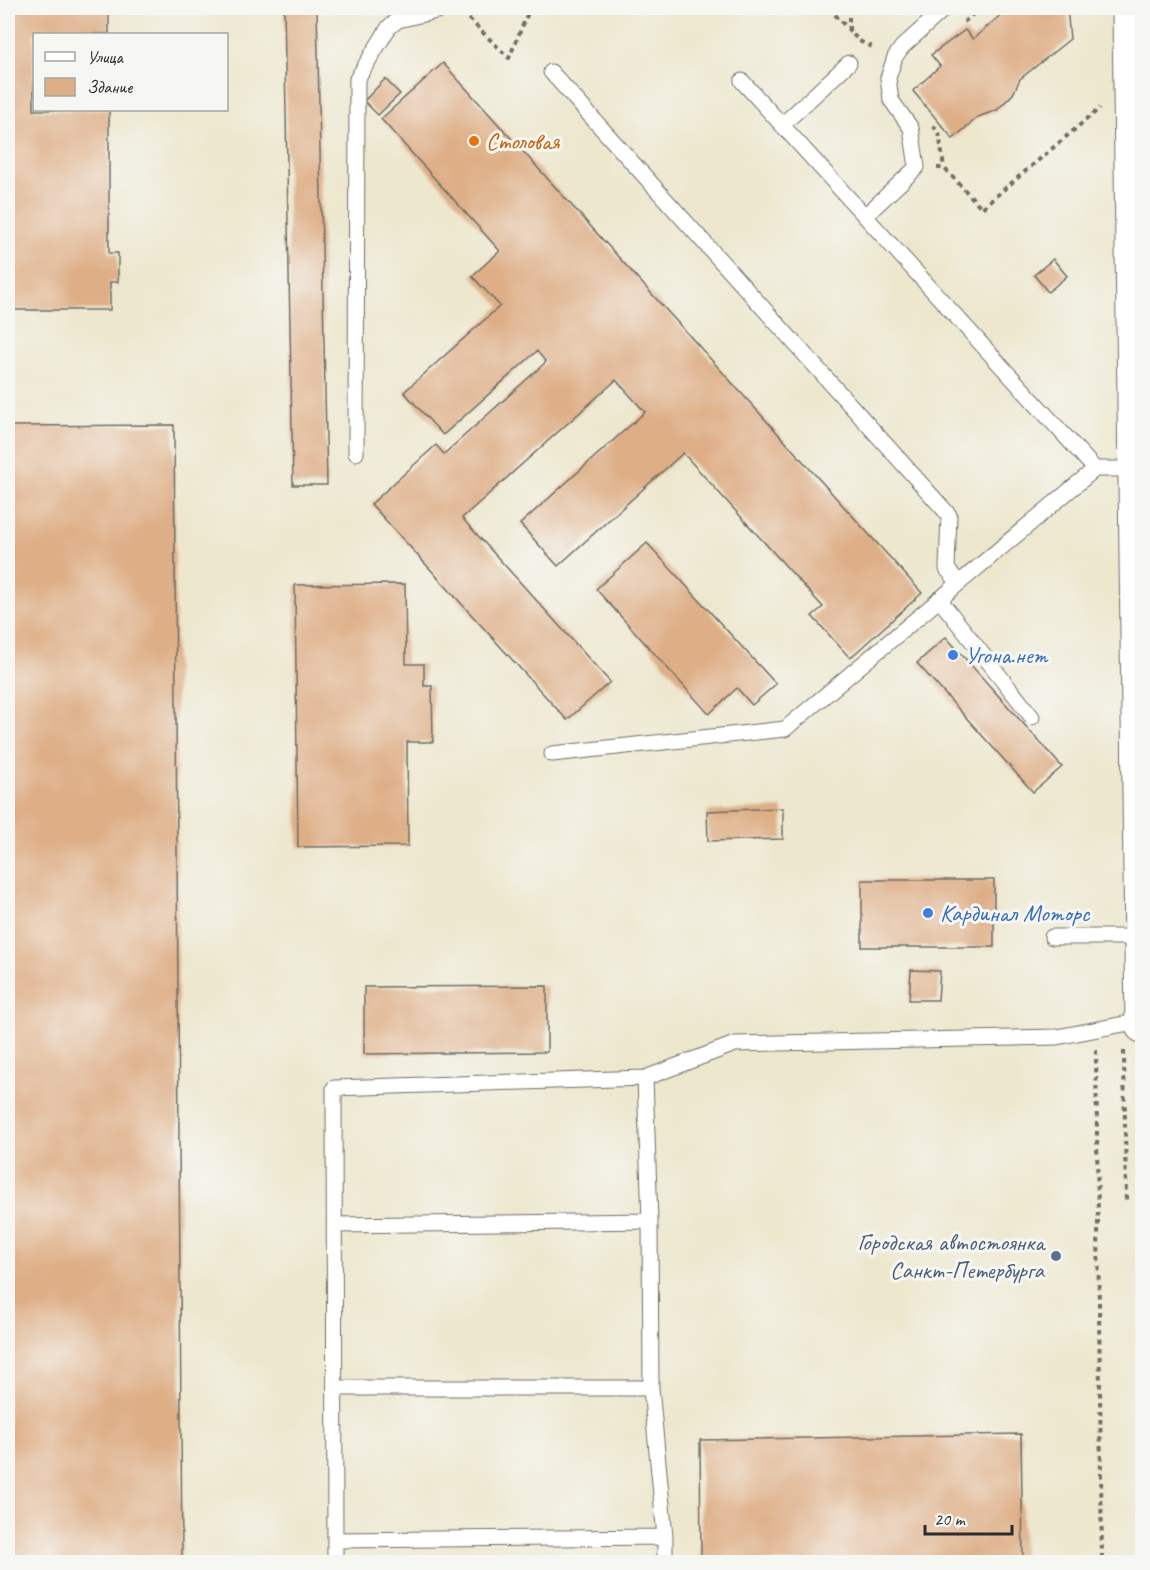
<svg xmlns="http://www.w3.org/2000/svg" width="1150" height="1570" viewBox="0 0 1150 1570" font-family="Caveat,sans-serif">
  <rect width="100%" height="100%" fill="#f6f6f2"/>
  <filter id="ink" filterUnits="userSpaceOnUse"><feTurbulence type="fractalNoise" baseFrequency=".0167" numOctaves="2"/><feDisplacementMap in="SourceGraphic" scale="12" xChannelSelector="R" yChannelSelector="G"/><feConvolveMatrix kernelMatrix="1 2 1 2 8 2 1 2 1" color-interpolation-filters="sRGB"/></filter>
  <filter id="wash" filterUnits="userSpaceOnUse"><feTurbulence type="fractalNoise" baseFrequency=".008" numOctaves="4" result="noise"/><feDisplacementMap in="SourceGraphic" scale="24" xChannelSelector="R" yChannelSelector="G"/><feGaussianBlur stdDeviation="1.35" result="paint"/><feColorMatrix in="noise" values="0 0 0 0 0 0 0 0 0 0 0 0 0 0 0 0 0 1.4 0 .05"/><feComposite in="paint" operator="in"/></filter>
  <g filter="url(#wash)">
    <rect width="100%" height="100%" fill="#ede7ce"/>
    <g id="blocks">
      <path fill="#deaf87" d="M8,8H109V34H34V110H109V253H118V282H110V310H8Z
        M284,8H317L327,485H293Z
        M1003,8H1067L1070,39L1020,79L1013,94L997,110L978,117L953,139L913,91L940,66L931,55L965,30L973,39L1004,12Z
        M443,63L922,593L850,658L812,616L823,607L683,453L558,566L520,524L645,412L616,380L462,518L610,682L567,720L371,504L436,445L444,454L546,362L537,351L443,435L404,392L500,306L472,276L500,251L381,119Z
        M385,79L400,94L378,115L364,101Z
        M1053,259L1067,276L1048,292L1034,275Z
        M174,425L182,1562H8V426Z
        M647,543L776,684L752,705L737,688L709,714L596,589Z
        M405,584L406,664H424V686H432L433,742H407L408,846L298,847L295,585Z
        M946,637L1062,767L1033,792L917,663Z
        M783,808V839L708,841L707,811Z
        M862,880H994V947H862Z
        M911,970L940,971L938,1000H909Z
        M547,986V1052L364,1054V987Z
        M1021,1434L1023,1562H701L700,1440Z"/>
    </g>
  </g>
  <g filter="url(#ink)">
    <use href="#blocks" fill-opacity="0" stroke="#6f6d64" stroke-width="1.5"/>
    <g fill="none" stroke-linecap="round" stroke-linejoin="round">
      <g stroke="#6f6d64" stroke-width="17">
        <path id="service" d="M551,72L949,515L947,569L959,583
          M742,81L1095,469H1137
          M782,125L849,63
          M865,216L917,167L911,128L891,100L888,78L895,57L902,47L945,8
          M356,453L357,79L389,27L398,20L449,8
          M939,599L1032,717
          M552,754L785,729L1095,469
          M1052,937H1142
          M645,1078L650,1221L651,1388L665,1537V1562
          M335,1225L650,1221
          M335,1388H651
          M335,1540L665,1537
          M335,1562L334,1088L645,1078L735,1044L1057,1037L1124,1024H1142"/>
      </g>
      <g stroke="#6f6d64" stroke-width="35">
        <path id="tertiary" d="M1129,8L1142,1026"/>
      </g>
      <path stroke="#6f6d64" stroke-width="4" stroke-dasharray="4.5 4.5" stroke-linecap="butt" d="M829,8L859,41L875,48
        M849,8V29
        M469,19L509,58L530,8
        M964,22L980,8
        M933,126L939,132L944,168
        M937,168H944L982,208L1100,108
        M1096,1050L1102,1562
        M1124,1051L1126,1203"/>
      <use href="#service" stroke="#fff" stroke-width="15"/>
      <use href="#tertiary" stroke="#fff" stroke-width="33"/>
    </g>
  </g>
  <circle fill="#e8710a" stroke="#f6f6f2" stroke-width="2" cx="474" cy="141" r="6"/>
  <g fill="#3f7fe0" stroke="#f6f6f2" stroke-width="2">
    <circle cx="953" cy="655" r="6"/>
    <circle cx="928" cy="913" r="6"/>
  </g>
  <circle fill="#5c6f8a" stroke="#f6f6f2" stroke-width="2" cx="1056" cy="1256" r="6"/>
  <g text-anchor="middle" stroke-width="6" stroke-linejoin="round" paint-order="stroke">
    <g font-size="24" fill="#c56008" stroke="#f6f6f2" text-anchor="start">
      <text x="486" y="149">Столовая</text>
    </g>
    <g font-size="24" fill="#366cbe" stroke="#f6f6f2" text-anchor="start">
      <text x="965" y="663">Угона.нет</text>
      <text x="940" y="921">Кардинал Моторс</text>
    </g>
    <g font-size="24" fill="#4e5e75" stroke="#f6f6f2" text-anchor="end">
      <text x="1044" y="1250">Городская автостоянка<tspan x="1044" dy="28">Санкт-Петербурга</tspan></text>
    </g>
  </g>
  <rect width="1150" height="1570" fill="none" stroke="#f6f6f2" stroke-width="30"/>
  <rect x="33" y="33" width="195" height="78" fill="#f6f6f2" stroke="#a5a5a2" stroke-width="1.5"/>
  <rect x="45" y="52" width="30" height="9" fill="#ffffff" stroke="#a5a5a2" stroke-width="1.5"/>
  <text x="87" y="63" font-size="18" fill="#2b2b2b">Улица</text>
  <rect x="45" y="78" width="30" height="18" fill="#deaf87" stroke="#a5a5a2" stroke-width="1.5"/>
  <text x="87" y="93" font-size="18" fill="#2b2b2b">Здание</text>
  <path d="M925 1525v9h87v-9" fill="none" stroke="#2b2b2b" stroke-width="3"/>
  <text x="934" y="1525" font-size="18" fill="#2b2b2b" stroke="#f6f6f2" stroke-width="4.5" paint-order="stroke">20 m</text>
</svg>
